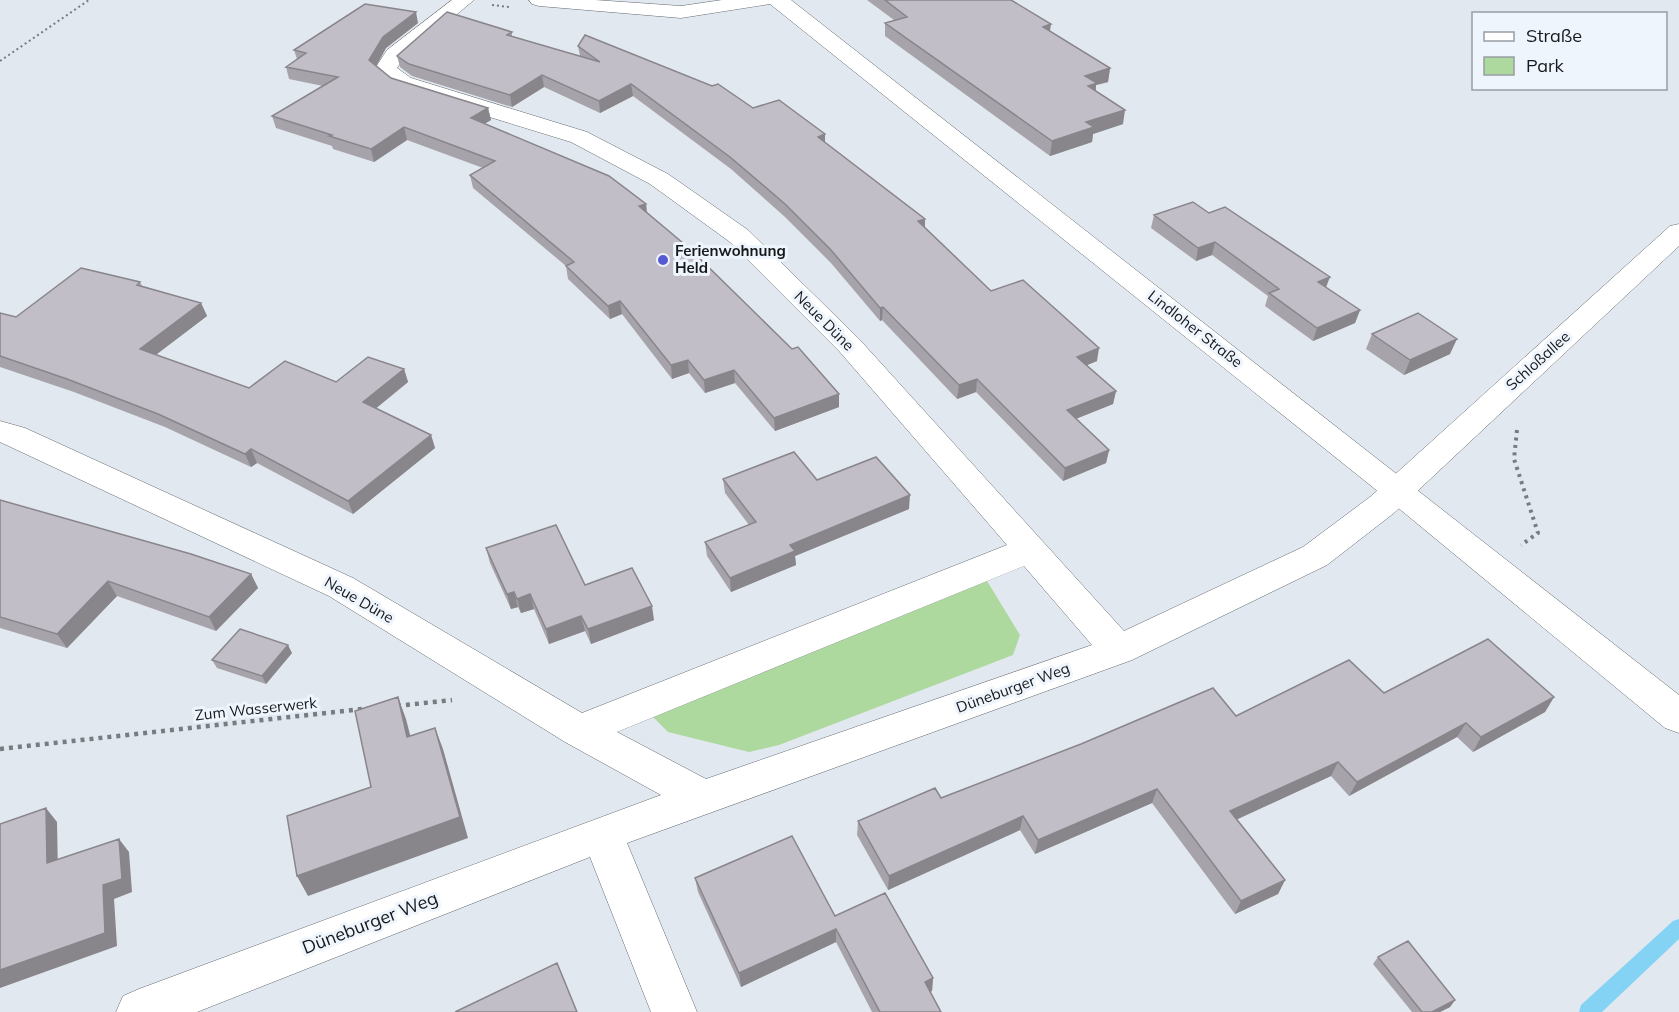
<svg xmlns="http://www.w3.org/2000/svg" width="1679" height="1012" viewBox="0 0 1679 1012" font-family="Mulish,sans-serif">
  <rect width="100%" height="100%" fill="#e1e8ef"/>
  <path fill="#aed99e" d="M984,576L1020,635L1013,655L779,745L749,752L668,732L648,712Z"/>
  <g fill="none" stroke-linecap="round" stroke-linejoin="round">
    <path fill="#85d3f4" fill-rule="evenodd" d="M1679,919V939L1602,1012H1579L1581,1005L1673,921Z"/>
    <g stroke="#646a71" stroke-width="1">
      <path id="street" d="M452,0H474L403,59L397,68L411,78L587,132L668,174L748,230L859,339L1124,631L1303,547L1370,497L1670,226L1679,224V246L1394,513L1327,565L1132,660L627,843L697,1012H651L590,857L197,1012H116L123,996L139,989L661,795L565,742L329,596L0,442V421L25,428L353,578L582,713L1007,545L839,351L730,242L650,184L571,142L395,88L374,70L387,50ZM1024,566L1092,645L706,779L617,732Z"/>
    </g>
    <g stroke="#646a71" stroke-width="1">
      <path id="secondary" d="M529,0H595L681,6L722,0H791L1679,695V733L1665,728L1385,497L770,4L681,18L539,6L532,4Z"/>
    </g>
    <path stroke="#777c81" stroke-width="2" stroke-dasharray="2 3" stroke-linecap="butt" d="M492,5L509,7
      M0,61L89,0"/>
    <path stroke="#777c81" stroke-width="4" stroke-dasharray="3 4.5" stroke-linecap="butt" d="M1517,430L1514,459L1538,533L1521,545"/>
    <path stroke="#777c81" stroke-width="4.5" stroke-dasharray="4 5" stroke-linecap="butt" d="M397,706L452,700
      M0,749L362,709"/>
    <use href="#street" fill="#fff" fill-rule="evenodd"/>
    <use href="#secondary" fill="#fff" fill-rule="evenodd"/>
  </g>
  <path fill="#a7a3ab" d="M867,0H1011L1050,31L1110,68L1108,82L1096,85V91L1123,124L1093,134L1092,142L1050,156L885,36V23L894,20Z
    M418,23L386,48L376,66L391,78L488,108L491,120L484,124L646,204L647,212L839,407L775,431L735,383L705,393L689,373L672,379L622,314L610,319L568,279L566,266L473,188L470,175L483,168L407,140L374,162L333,149L332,146L276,128L272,116L323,86L289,79L286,67L297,59L294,50Z
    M512,32V36L580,56L578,46L825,134V142L925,219V228L991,291L1097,361L1087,365L1116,391L1113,404L1076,419L1109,450L1106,463L1063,481L976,392L957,399L882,320L880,321L831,263L785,217L731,169L633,96L600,113L544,87L512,107L412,76L400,67L397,56Z
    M1154,215L1326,287L1360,310L1355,323L1313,341L1265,306L1268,296L1212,255L1196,261L1151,228Z
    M140,282L142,286L201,303L207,316L156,355L249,388L336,382L404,369L408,382L376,408L431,435L435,448L353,514L257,463L251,467L165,427L74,392L0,367V313L16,317Z
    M1372,334L1450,354L1404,375L1366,349Z
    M723,479L817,480L909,509L795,556L796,565L731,592L707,556L705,542L749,525L725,493Z
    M0,500L251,574L258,588L216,631L117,596L67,648L0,628Z
    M486,548L585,585L654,620L591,644L585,631L549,644L534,609L521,613L518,607L511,609L490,563Z
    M292,653L266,684L217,668L212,660Z
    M1384,693L1554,697L1545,712L1473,752L1457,737L1349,796L1331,776L1237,819L1285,880L1278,894L1235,914L1152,803L1035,854L1020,830L888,890L857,835L858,821L1236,716Z
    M695,878L835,916L933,978L932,991L930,992L941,1012H872L836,942L741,987L698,892Z
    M1378,957L1455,1000L1450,1007L1440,1012H1412L1373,964Z"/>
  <path fill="#88858b" d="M416,12L418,23L386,48L373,72L369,60L383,37Z
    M1051,24L1049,38L1043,27Z
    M1110,68L1108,82L1096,85L1095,97L1086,100L1085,76Z
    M542,75L544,87L512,107L510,95Z
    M631,84L633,96L600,113L599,101Z
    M488,108L491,120L474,130L471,118Z
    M1125,110L1123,124L1093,134L1092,142L1050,156L1052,141L1086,122Z
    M404,127L407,140L374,162L371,149Z
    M825,134V146L818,137Z
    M646,204L647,216L639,206Z
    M925,219V231L918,221Z
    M1215,242L1212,255L1196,261L1198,248Z
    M1330,277L1325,290L1318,282Z
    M620,301L622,314L610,319L608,306Z
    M201,303L207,316L146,362L140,349Z
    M883,307L882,320L880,321V308Z
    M1360,310L1355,323L1313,341L1317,328Z
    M1457,339L1450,354L1404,375L1410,360Z
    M1099,348L1097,361L1075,370L1077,357Z
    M688,360L689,373L672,379L671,365Z
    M404,369L408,382L368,415L363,402Z
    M734,370L735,383L705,393L704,380Z
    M977,379L976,392L957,399L959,385Z
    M1116,391L1113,404L1065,423L1067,410Z
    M839,394V407L775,431L774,418Z
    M431,435L435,448L353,514L348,501Z
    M251,449L257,463L251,467L245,454Z
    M1109,450L1106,463L1063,481L1065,468Z
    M910,495L909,509L795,556L796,565L731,592L730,578L790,545Z
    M251,574L258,588L216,631L209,617Z
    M108,581L117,596L67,648L57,634Z
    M514,592L518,607L511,609L507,594Z
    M530,594L534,609L521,613L517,599Z
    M652,606L654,620L591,644L588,629Z
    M581,616L585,631L549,644L546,629Z
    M288,645L292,653L266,684L262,676Z
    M398,697L406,719L416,758L407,737Z
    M1554,697L1545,712L1473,752L1481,737Z
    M1466,723L1457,737L1349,796L1357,782Z
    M435,728L443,749L468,838L308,896L297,876Z
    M1338,762L1331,776L1225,825L1230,811Z
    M1157,789L1152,803L1035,854L1038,840Z
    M46,808L57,822L58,877L47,863Z
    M1023,816L1020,830L888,890L889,876Z
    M119,839L129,852L132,892L114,899L117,946L0,988V970Z
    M1285,880L1278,894L1235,914L1241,901Z
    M836,929V942L741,987L739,973Z
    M933,978L932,991L923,995L925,982Z
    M1455,1000L1450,1007L1440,1012H1432Z"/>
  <path fill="#c2bec7" stroke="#88858b" stroke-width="1.5" d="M885,0H1011L1051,24L1043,27L1110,68L1085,76L1097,83L1088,86L1125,110L1086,122L1094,127L1052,141L885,23L907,17Z
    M365,4L416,12L383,37L369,60L391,78L488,108L471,118L609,176L646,204L639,206L689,248L792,349L798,347L839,394L774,418L734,370L704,380L688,360L671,365L620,301L608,306L566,266L574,262L470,175L495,161L404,127L371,149L329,136L332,135L272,116L338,77L286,67L306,53L294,50Z
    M447,12L512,32L507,35L600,62L578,46L585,35L712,86L718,84L753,108L779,100L825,134L818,137L925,219L918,221L991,291L1023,280L1099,348L1077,357L1116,391L1067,410L1109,450L1065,468L977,379L959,385L883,307L880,308L831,250L785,204L730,157L631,84L599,101L542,75L510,95L409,64L397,56Z
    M1193,202L1209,213L1225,207L1330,277L1318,282L1360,310L1317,328L1269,293L1279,289L1215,242L1198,248L1154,215Z
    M81,268L140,282L137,285L201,303L140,349L249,388L285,361L336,382L368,357L404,369L363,402L431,435L348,501L251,449L245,454L158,414L67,379L0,356V313L16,317Z
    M1418,313L1457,339L1410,360L1372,334Z
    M794,452L817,480L876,457L910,495L790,545L795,551L730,578L705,542L756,522L723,479Z
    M0,500L191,554L251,574L209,617L108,581L57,634L0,617Z
    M556,525L585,585L632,568L652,606L588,629L581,616L546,629L530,594L517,599L514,592L507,594L486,548Z
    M240,629L288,645L262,676L212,660Z
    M1488,639L1554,697L1481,737L1466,723L1357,782L1338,762L1230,811L1285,880L1241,901L1157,789L1038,840L1023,816L889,876L858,821L935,788L941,798L1081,744L1213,688L1236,716L1349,660L1384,693Z
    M398,697L407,737L435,728L460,817L297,876L287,816L371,787L355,711Z
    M46,808L47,863L119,839L122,879L103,885L105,933L0,970V824Z
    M792,836L835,916L885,893L933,978L925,982L941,1012H880L836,929L739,973L695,878Z
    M1408,941L1455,1000L1432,1012H1422L1378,957Z
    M557,963L577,1012H455Z"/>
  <circle fill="#585ad1" stroke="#eef5fd" stroke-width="2" cx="663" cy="260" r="6"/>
  <g text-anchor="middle" stroke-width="6" stroke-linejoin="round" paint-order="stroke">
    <g font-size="15" font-weight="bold" fill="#16181b" stroke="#eef5fd" text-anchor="start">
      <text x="675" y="256">Ferienwohnung<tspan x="675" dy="17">Held</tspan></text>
    </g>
    <g font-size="15" fill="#16181b" stroke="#eef5fd">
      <text transform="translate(824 321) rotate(45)" y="5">Neue Düne</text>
      <text transform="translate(1195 329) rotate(38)" y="5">Lindloher Straße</text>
      <text transform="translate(1538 361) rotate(-42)" y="5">Schloßallee</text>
      <text transform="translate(359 600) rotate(30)" y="5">Neue Düne</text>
      <text transform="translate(1013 688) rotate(-20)" y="5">Düneburger Weg</text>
      <text transform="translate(256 709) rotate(-6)" y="5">Zum Wasserwerk</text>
    </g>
    <g font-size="18" fill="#16181b" stroke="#eef5fd">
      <text transform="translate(370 923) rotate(-21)" y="6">Düneburger Weg</text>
    </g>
  </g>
  <rect x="1472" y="12" width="195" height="78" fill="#eef5fd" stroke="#989da3" stroke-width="1.5"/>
  <rect x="1484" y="32" width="30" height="9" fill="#ffffff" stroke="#989da3" stroke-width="1.5"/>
  <text x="1526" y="42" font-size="18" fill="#16181b">Straße</text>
  <rect x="1484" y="57" width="30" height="18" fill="#aed99e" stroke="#989da3" stroke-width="1.5"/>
  <text x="1526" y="72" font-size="18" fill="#16181b">Park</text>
</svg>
